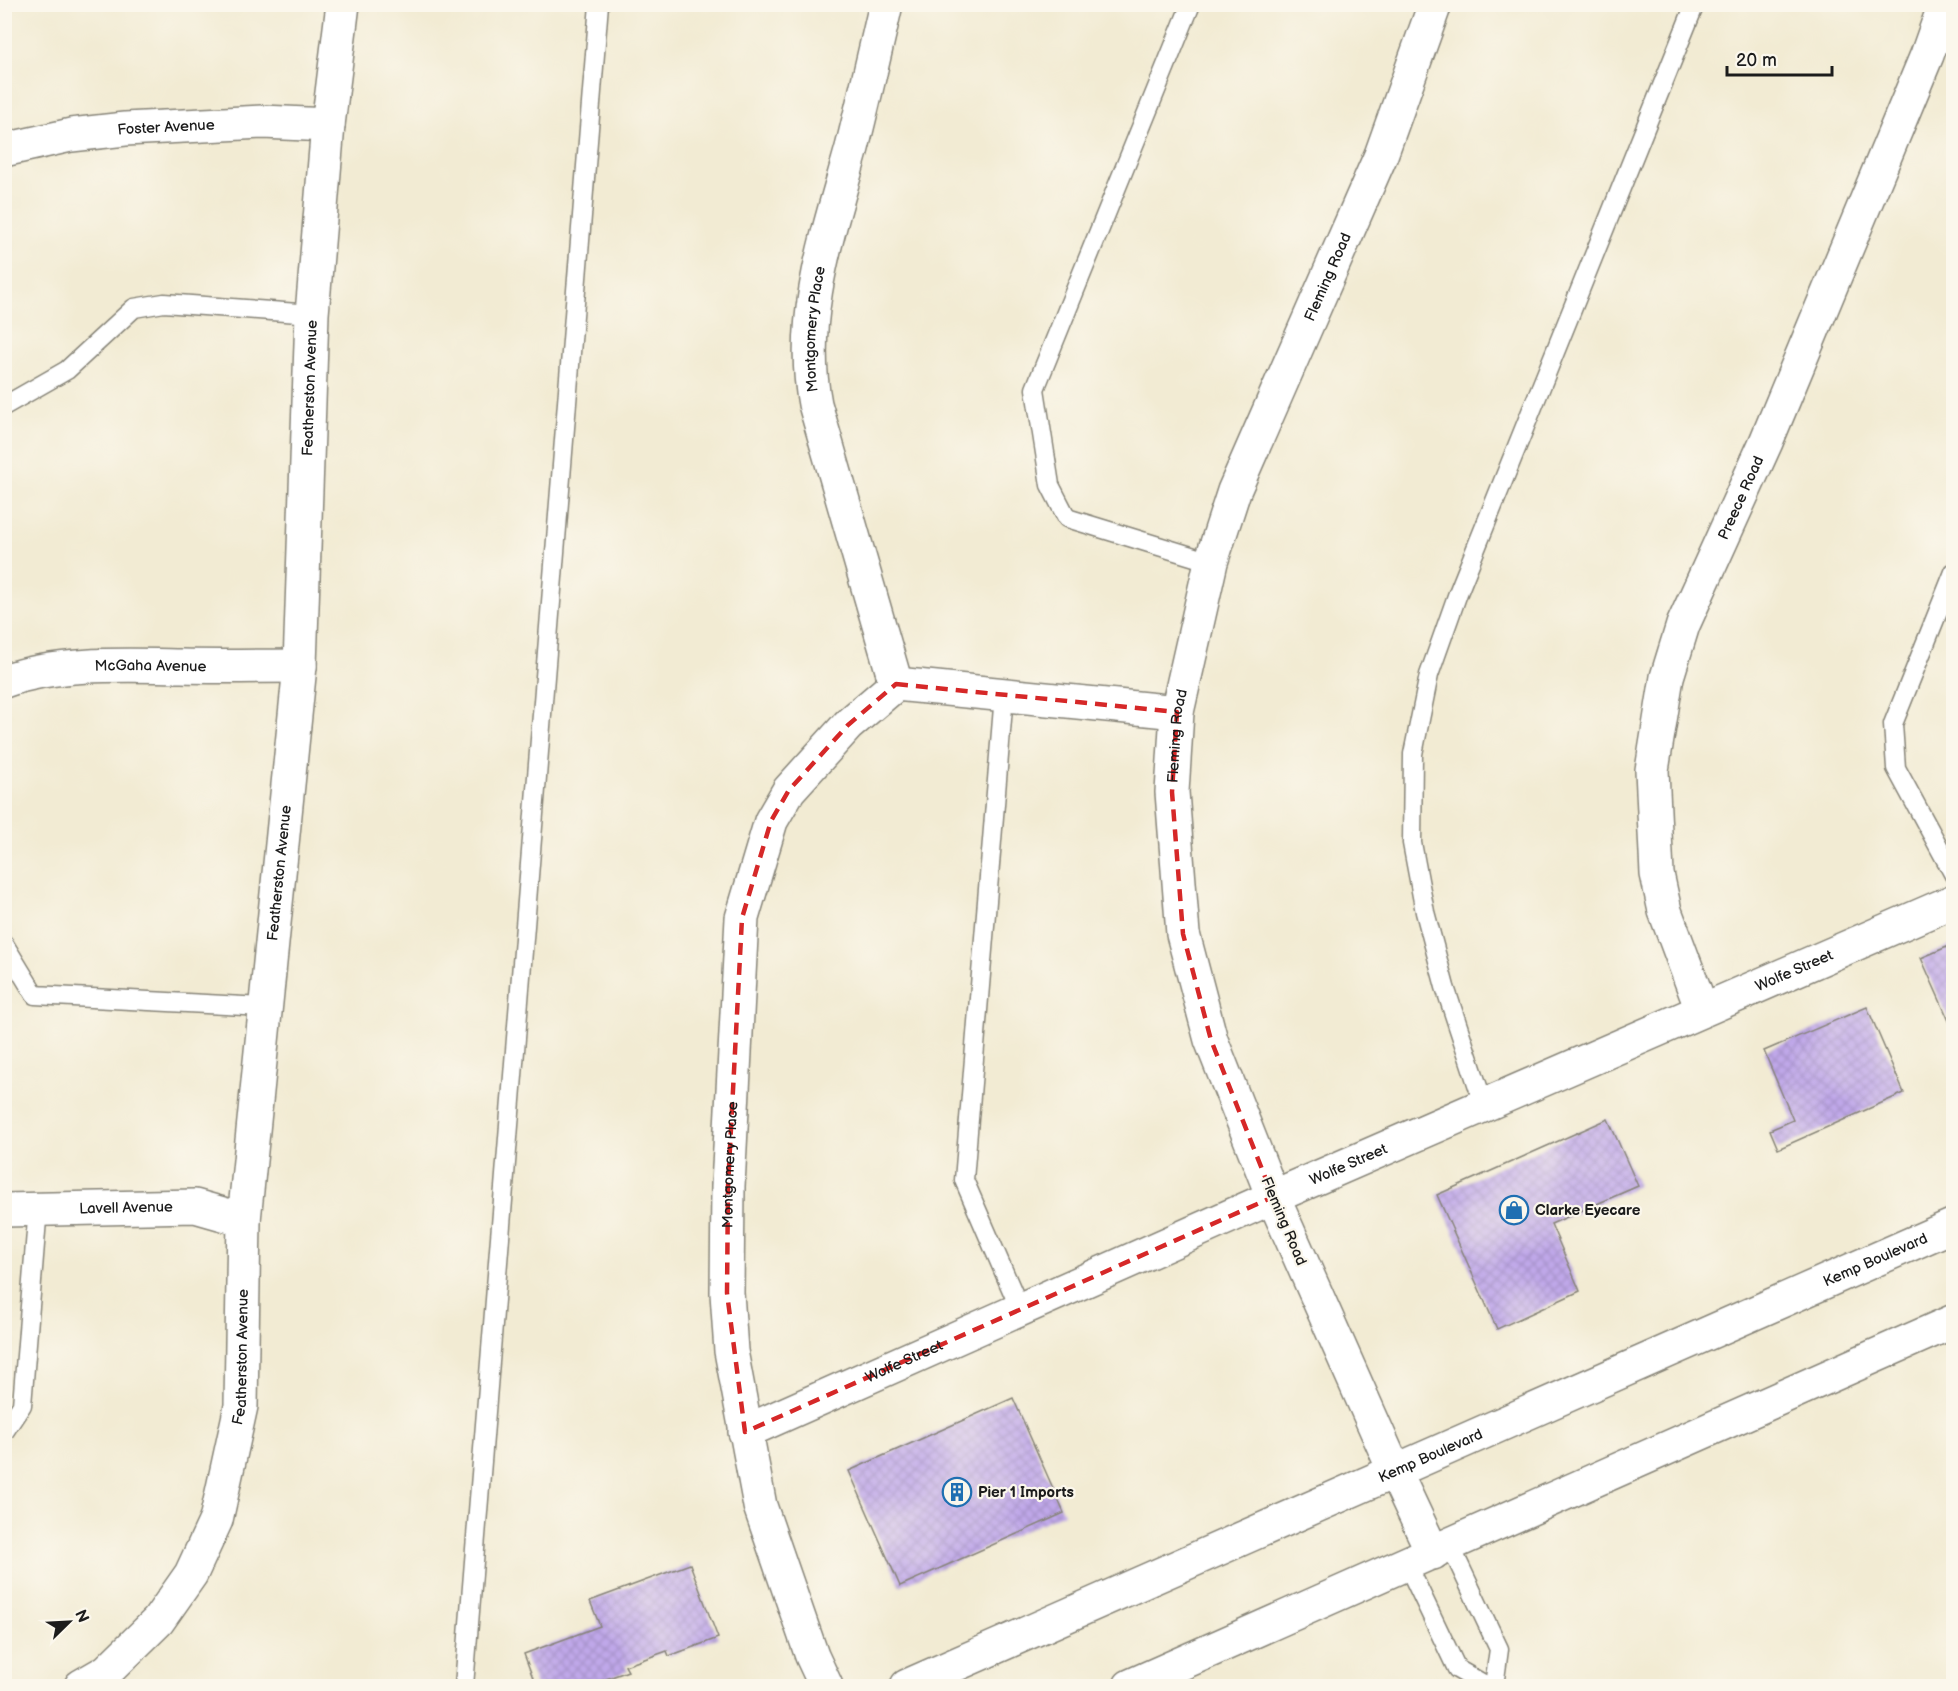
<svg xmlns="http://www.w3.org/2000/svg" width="1958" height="1691" viewBox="0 0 1958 1691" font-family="'Balsamiq Sans',sans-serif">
  <defs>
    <pattern id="building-cross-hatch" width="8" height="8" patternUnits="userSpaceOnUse" patternTransform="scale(1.5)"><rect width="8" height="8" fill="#c0a8e9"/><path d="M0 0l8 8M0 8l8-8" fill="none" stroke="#a490c7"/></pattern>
  </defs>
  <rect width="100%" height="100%" fill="#fbf7ec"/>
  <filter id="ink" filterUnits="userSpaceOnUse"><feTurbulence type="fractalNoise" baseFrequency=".0167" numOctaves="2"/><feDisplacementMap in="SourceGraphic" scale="12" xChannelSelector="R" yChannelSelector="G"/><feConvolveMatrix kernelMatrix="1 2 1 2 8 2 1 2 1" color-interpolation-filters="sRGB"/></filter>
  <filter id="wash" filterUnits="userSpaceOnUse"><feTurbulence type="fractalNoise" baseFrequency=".008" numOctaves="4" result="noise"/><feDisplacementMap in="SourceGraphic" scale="24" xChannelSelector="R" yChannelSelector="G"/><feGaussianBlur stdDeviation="1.35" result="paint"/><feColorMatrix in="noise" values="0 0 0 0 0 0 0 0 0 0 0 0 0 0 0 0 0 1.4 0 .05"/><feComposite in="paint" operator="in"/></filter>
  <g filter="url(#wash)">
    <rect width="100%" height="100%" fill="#f2ebd3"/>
    <g id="blocks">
      <path fill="url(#building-cross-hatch)" d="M1954,944V1032L1921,958Z
        M1867,1007L1904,1093L1778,1149L1770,1130L1793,1120L1764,1051Z
        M1608,1119L1638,1186L1551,1224L1580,1291L1497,1329L1437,1195Z
        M1013,1398L1064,1513L900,1586L849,1471Z
        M690,1564L718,1638L669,1656L667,1651L625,1666L628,1671L587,1686H536L524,1654L600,1626L590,1601Z"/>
    </g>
  </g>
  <g filter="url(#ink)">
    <use href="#blocks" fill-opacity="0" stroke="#878478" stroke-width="1.5"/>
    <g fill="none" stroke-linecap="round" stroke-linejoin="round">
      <g stroke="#878478" stroke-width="21">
        <path id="service" d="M1191,4L1035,389L1050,485L1067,518L1211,562
          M4,406L67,370L134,308L164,303L312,314
          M1954,572L1893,724L1896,768L1954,875
          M1004,695L964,1180L1020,1309
          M4,944L35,995L265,1007
          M1484,1105L1445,987L1425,912L1412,843L1413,754L1429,675L1458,593L1695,4
          M4,1432L22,1405L38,1207
          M1450,1545L1499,1649L1494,1686
          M1407,1564L1457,1669L1487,1686
          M464,1686L599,4"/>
      </g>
      <g stroke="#878478" stroke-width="36">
        <g id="minor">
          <path id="s1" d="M4,150L71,135L125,129L263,122L328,125"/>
          <path id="s2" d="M4,681C57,662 125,665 181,666C221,667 260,666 300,666"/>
          <path d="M896,684L1177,712"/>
          <path id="s3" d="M1702,1010L1665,911L1657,874L1652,770L1667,677L1683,625L1766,442L1927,55L1945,4"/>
          <path id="s4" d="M4,1210L195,1206L244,1220"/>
          <path id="s5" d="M745,1432L1273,1197L1954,901"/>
          <path id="s6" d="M1395,1472L1273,1197L1211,1040L1183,934L1172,792L1177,712L1211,562L1234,491L1381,155L1435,4"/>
          <path id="s7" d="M81,1686L107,1671L158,1621L191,1574L216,1520L241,1406L244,1220L300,666L312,314L328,125L343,4"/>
          <path id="s8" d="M826,1686L812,1656L760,1506L731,1351L727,1293L728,1186L742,918L771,821L789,790L848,725L896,684L815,404C798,318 829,231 852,148C864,100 875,52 886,4"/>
        </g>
      </g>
      <g stroke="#878478" stroke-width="36">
        <g id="secondary">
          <path d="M1395,1472L1433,1553"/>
          <path id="s9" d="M907,1686L1954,1225"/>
          <path d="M1130,1686L1954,1321"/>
        </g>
      </g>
      <use href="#service" stroke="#fff" stroke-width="18"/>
      <use href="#minor" stroke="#fff" stroke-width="33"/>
      <use href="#secondary" stroke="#fff" stroke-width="33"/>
    </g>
  </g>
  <path fill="none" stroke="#d62828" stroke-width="4.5" stroke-dasharray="12 8" stroke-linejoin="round" d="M896,684L1177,712L1172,792L1183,934L1211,1040L1273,1197L745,1432L727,1293L728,1186L742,918L771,821L789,790L848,725Z"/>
  <defs>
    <g id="shop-ring" transform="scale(1.5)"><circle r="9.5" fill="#fbf7ec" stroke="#1f6fb2" stroke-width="1.5"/><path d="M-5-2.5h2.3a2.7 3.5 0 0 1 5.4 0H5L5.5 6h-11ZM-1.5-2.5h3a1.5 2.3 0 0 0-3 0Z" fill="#1f6fb2"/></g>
    <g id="building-ring" transform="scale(1.5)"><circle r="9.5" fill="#fbf7ec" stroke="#1f6fb2" stroke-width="1.5"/><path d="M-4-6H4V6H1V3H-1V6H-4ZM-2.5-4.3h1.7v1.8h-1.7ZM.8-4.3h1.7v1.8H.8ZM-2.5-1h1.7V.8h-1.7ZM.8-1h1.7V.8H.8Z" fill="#1f6fb2"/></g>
  </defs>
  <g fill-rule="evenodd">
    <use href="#shop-ring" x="1514" y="1210"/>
    <use href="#building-ring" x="957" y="1492"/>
  </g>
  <g text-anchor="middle" stroke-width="4.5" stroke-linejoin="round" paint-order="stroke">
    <g font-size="15" fill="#1c1c1c" stroke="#fbf7ec">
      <text dy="5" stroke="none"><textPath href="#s1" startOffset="164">Foster Avenue</textPath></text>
      <text dy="5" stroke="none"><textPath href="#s6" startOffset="1264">Fleming Road</textPath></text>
      <text dy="5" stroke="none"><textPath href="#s8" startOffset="1438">Montgomery Place</textPath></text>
      <text dy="5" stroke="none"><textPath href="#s7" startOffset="1356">Featherston Avenue</textPath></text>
      <text dy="5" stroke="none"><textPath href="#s3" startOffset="536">Preece Road</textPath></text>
      <text dy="5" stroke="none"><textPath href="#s2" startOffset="148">McGaha Avenue</textPath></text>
      <text dy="5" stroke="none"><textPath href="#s6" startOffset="778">Fleming Road</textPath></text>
      <text dy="5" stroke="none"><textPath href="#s7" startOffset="870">Featherston Avenue</textPath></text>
      <text dy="5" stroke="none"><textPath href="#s5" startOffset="1146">Wolfe Street</textPath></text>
      <text dy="5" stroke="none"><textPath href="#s5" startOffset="660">Wolfe Street</textPath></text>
      <text dy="5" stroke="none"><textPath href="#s8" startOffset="536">Montgomery Place</textPath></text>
      <text dy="5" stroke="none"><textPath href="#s4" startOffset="122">Lavell Avenue</textPath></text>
      <text transform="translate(1284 1221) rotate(67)" y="5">Fleming Road</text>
      <text dy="5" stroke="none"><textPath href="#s9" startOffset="1058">Kemp Boulevard</textPath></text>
      <text dy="5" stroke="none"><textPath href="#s7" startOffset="384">Featherston Avenue</textPath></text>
      <text dy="5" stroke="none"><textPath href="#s5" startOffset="174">Wolfe Street</textPath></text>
      <text dy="5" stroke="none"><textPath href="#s9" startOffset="572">Kemp Boulevard</textPath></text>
    </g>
    <g font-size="15" font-weight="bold" fill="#1c1c1c" stroke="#fbf7ec" text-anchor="start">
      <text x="1535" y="1215">Clarke Eyecare</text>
      <text x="978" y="1497">Pier 1 Imports</text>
    </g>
  </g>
  <rect width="1958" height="1691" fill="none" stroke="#fbf7ec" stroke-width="24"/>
  <g transform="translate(69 1622) rotate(66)" stroke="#fbf7ec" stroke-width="4.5" paint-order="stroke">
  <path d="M0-4.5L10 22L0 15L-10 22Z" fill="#1c1c1c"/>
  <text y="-9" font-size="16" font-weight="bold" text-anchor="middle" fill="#1c1c1c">N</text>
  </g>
  <path d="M1727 66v9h105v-9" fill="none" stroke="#1c1c1c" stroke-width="3"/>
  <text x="1736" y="66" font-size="18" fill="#1c1c1c" stroke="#fbf7ec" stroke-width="4.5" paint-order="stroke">20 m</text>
</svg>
